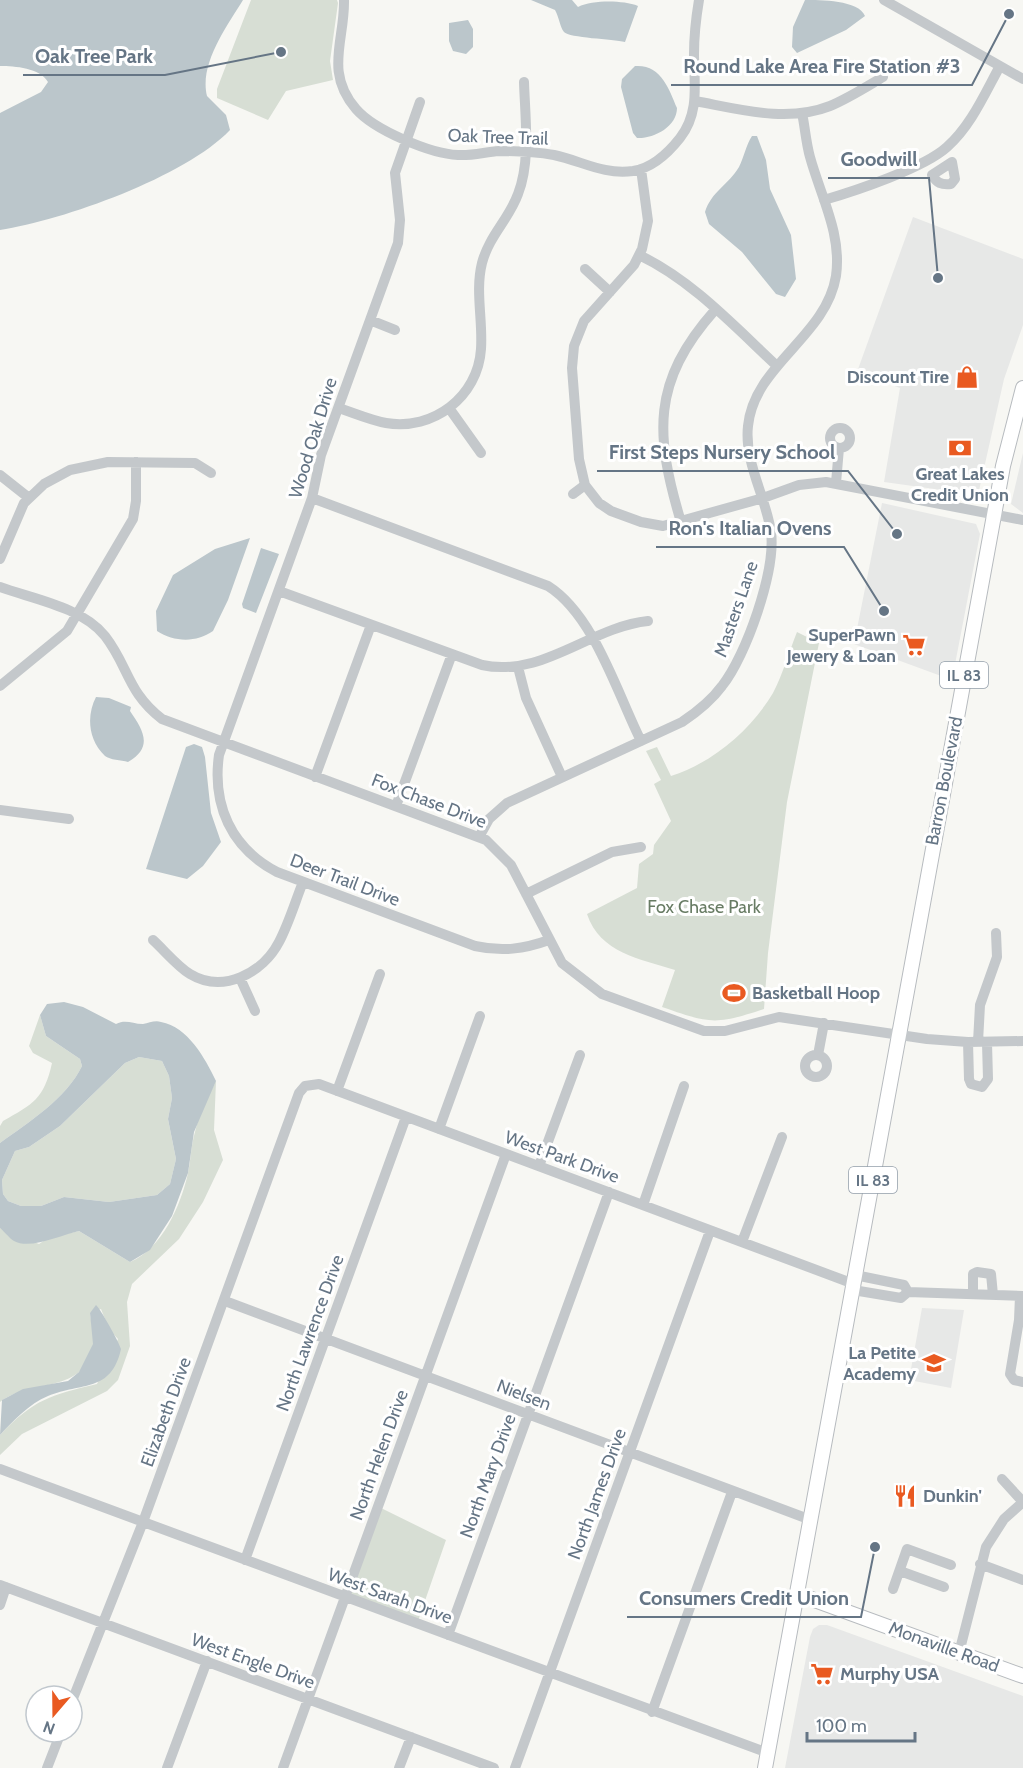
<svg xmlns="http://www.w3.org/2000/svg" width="1023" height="1768" viewBox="0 0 1023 1768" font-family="Cabin,sans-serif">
  <rect width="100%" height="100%" fill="#f7f7f3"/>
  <path fill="#e7e8e7" d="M913,217L1023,259V325L1004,379L978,495L884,482L900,388L857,372Z
    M1023,453V513L1011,504Z
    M882,503L976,524L980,534L952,680L854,644Z
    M922,1308L964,1310L951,1388L909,1380Z
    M819,1625H827L1023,1696V1768H785L810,1637L813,1629Z"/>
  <path fill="#d7ded4" d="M251,0H337L338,3L330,61L333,80L286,91L268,120L217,98V89Z
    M797,632L819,643L787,802L768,953L764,1009C715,1025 711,1024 662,1007L675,970C640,959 600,953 587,914L637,888L639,864L653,854L654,845L671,821L654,784L661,780L646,751L657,747L671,776C712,763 751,730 773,693C783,674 789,652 797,632Z
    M40,1015L46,1036L80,1059L82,1066C66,1099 29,1122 0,1143V1126L3,1121C33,1104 44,1099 52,1063L33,1053L29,1046Z
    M139,1057L162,1061L169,1076L172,1098L168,1119L176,1159L170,1184L157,1195L109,1202L64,1197L41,1206H21L8,1201L3,1194L2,1180L15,1151L29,1147L60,1126L125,1063Z
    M216,1081L214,1130L223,1160L203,1202L179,1239L132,1284L127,1302L130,1346L118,1380L107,1391L22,1434L0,1455V1435C34,1399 51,1395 97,1384L118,1339L109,1329L101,1309L90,1313C91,1323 95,1336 93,1345C85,1395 31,1378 0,1402V1228L39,1244L48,1238L79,1231L130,1262C162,1249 181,1205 188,1173C191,1159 191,1145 195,1132C199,1114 208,1097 216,1081Z
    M381,1508L446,1540L418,1621L348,1596Z"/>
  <path fill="#bbc6cb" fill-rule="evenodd" d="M0,0H243C227,26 199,64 207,96L226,115L230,130C185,177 64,220 0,230V113L41,92L48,82C40,68 15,66 0,66Z
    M531,0H572L578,7C593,0 622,0 638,6L625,42C613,39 569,38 564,32C560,27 559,17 555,10Z
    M805,0C820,0 859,0 865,16L846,30L797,53L792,47L793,27Z
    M468,20L473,29V47L466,54L453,51L449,41V23Z
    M635,66C661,64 669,89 677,108C677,127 653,139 637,138L633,133L621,87L622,79Z
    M752,136H757L766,160L770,189L791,235L796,279L785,297L776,294L742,252L709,224L705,212C711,192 729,184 739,167C744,157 746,145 752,136Z
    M250,538L228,600L213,631C196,643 174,642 157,631L156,611L173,575L215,549Z
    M261,548L279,554L256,613L243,608L242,604Z
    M96,697L109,698L131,707L130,711C143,730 154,747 128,762C121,760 110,760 105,756C87,739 87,714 96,697Z
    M194,744L202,747L205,757L211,813L221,842L203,866L187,879L146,869L186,747Z
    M64,1002L83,1007L116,1024C126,1019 132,1024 143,1024C149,1023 155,1020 161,1022C188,1027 205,1058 216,1081L194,1132L188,1173L172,1216L150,1250L130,1262L79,1231C61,1235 30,1250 14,1241C9,1238 4,1231 0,1228V1143C29,1122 66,1099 82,1066L80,1059L46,1036L40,1015L47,1004ZM139,1057L162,1061L169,1076L172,1098L168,1119L176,1159L170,1184L157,1195L109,1202L64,1197L41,1206H21L8,1201L3,1194L2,1180L15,1151L29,1147L60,1126L125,1063Z
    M96,1305C100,1308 119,1342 121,1349C111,1393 82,1382 48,1396C29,1404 14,1420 0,1435L2,1400L23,1389L68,1381L79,1372L93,1344L90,1313Z"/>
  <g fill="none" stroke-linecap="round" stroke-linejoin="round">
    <g stroke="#b7bbbf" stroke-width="16">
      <path id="major" d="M798,1594L1023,1676
        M765,1768L1003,466L1023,388"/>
    </g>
    <path stroke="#c4c8cb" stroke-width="10" d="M344,0C345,40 324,72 356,109C374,130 431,154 458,155C472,156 485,152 499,151C517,151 536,152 554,155C582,161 603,175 633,171C652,168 669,152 680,138C700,112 694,84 694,54C694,36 696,18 699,0
      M884,0L1023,79
      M695,101C739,109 787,123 830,106C849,98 866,87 883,77
      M420,102L395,173L400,220L398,243L321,455L312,498L219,755C212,805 231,848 277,872L475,946C502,952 524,949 549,940
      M952,162L955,179L951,184C941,185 937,183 932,175Z
      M641,169L648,221L642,249L634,265L584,321L574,346L572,368L579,459L585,485L599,503L611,511L641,522L663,526L763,498L799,485L826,482L1023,520
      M824,200C855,191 924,168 947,147C971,126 985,93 1000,66
      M639,255C692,280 735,327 777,366
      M585,269L610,292
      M370,320L395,330
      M339,408C354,413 370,420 386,423C433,431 478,397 481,349C483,320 475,291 482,263C489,236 509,219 518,194C531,161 525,117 524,82
      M449,408L481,453
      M830 438a10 10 0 1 1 20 0a10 10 0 1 1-20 0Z
      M0,475L29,498
      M836,483L839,448
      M573,494L585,485
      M312,498L548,586C594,615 617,693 641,741
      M681,522C655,435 651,382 715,310
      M0,559L24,503L44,484L70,470L108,462L195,463L211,473
      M0,587C33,599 82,607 105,636C129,667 127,692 162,719L486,840L511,865L562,963L602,994L704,1031H725L779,1017L927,1039L968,1042L1023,1041
      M279,591L482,665C543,678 590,627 648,621
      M518,667L526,698L562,777
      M0,686L67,631L133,519L136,501V462
      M315,777L371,625
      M396,806L452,654
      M0,810L69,819
      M479,837L489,819L507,803L682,722C697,712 711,701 722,686C746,656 776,571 771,532C766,497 744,462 748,426C754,365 826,337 836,276C842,234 821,197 810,157C806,143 805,127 802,113
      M526,894L612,852L641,847
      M153,940C165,951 177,966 190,974C223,994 263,973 279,942C289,923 295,902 303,882
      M240,978L255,1011
      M968,1042L969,1079L971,1084L982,1087L988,1079L987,1043
      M978,1042L980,1005L997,957L996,933
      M818,1055L824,1023
      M805 1066a11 11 0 1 1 22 0a11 11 0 1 1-22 0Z
      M337,1091L380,974
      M439,1129L480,1016
      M539,1166L580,1055
      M643,1205L684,1086
      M742,1242L782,1137
      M853,1290L901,1298L908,1292L904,1285L855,1275
      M908,1292L1023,1296
      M973,1294V1274L977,1272L991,1274L993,1295
      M1020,1296L1019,1320L1010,1374L1014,1380L1023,1382
      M225,1301L811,1520
      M0,1469L768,1753
      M1002,1479L1023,1502
      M245,1560L406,1117
      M980,1564L1023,1580
      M900,1571L944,1587
      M0,1585L494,1768
      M893,1589L907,1549L951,1565
      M0,1605L6,1587
      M448,1635L609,1192
      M959,1653L986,1547L1004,1519L1023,1502
      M72,1701L143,1522L299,1093L305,1086L319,1084L854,1284
      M652,1712L732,1492
      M47,1768L61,1732
      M167,1768L207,1661
      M283,1768L506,1154
      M399,1768L411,1737
      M515,1768L710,1231"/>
    <use href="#major" stroke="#fff" stroke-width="14"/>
  </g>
  <defs>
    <g id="shop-bare" transform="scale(1.8)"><path d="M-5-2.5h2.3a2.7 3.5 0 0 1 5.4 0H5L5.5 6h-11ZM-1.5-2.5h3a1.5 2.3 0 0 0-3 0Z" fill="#e95a21" stroke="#fff" stroke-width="2.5" paint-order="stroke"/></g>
    <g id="bank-bare" transform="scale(1.8)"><path d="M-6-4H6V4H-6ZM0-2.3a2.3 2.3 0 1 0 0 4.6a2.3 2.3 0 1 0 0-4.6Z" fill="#e95a21" stroke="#fff" stroke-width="2.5" paint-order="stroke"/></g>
    <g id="supermarket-bare" transform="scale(1.8)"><path d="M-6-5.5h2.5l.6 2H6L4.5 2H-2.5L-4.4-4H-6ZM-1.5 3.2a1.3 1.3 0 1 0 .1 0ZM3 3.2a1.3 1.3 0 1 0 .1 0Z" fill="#e95a21" stroke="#fff" stroke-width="2.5" paint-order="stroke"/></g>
    <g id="stadium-bare" transform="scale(1.8)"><path d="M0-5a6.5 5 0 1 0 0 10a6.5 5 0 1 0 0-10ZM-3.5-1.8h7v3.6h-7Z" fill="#e95a21" stroke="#fff" stroke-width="2.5" paint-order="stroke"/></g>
    <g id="school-bare" transform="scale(1.8)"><path d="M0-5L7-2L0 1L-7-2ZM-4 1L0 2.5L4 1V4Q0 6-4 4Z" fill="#e95a21" stroke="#fff" stroke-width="2.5" paint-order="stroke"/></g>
    <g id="restaurant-bare" transform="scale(1.8)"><path d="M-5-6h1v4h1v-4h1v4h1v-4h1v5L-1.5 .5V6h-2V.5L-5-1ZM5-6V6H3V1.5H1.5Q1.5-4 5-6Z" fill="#e95a21" stroke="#fff" stroke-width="2.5" paint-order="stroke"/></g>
  </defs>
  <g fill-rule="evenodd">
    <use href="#shop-bare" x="967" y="377"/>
    <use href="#bank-bare" x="960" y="448"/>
    <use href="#supermarket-bare" x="914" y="645"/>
    <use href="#stadium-bare" x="734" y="993"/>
    <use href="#school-bare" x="934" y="1363"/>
    <use href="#restaurant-bare" x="905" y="1496"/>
    <use href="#supermarket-bare" x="822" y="1674"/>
  </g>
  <g text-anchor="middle" stroke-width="6" stroke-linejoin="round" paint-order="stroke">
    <g fill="#fff" stroke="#939eaa" stroke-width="1.5">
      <rect x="940" y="662" width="48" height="26" rx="4.5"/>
      <rect x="849" y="1167" width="48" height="26" rx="4.5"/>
    </g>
    <g font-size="16" font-weight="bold" fill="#657585">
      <text x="964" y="681">IL 83</text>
      <text x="873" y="1186">IL 83</text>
    </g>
    <g font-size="18" fill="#657585" stroke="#fff">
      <text transform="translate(498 137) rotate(2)" y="6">Oak Tree Trail</text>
      <text transform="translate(313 438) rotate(-73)" y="6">Wood Oak Drive</text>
      <text transform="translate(736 609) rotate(-71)" y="6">Masters Lane</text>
      <text transform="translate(944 781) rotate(-79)" y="6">Barron Boulevard</text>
      <text transform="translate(429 801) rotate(21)" y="6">Fox Chase Drive</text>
      <text transform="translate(345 880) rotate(21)" y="6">Deer Trail Drive</text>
      <text transform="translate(562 1157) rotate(20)" y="6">West Park Drive</text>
      <text transform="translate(310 1333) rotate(-70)" y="6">North Lawrence Drive</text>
      <text transform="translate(524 1395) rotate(21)" y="6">Nielsen</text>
      <text transform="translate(166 1412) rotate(-70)" y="6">Elizabeth Drive</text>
      <text transform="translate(379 1455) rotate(-70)" y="6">North Helen Drive</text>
      <text transform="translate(488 1476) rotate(-70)" y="6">North Mary Drive</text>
      <text transform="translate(597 1494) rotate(-70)" y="6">North James Drive</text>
      <text transform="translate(390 1596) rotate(20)" y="6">West Sarah Drive</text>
      <text transform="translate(944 1647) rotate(20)" y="6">Monaville Road</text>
      <text transform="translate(253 1661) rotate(20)" y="6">West Engle Drive</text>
    </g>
    <g font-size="18" font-weight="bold" fill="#657585" stroke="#fff" text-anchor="end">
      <text x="949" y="383">Discount Tire</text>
      <text x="960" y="480" text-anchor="middle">Great Lakes<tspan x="960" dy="21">Credit Union</tspan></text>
      <text x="896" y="641">SuperPawn<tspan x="896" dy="21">Jewery &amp; Loan</tspan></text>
      <text x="752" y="999" text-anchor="start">Basketball Hoop</text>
      <text x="916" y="1359">La Petite<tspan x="916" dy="21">Academy</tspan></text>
      <text x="923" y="1502" text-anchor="start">Dunkin'</text>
      <text x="840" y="1680" text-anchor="start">Murphy USA</text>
    </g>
    <g font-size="18" fill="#687c64" stroke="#fff">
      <text x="704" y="913">Fox Chase Park</text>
    </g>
  </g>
  <path fill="none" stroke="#657585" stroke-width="2" d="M281 52L165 75H23M1009 14L972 85H671M938 278L929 178H828M897 534L848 471H597M884 611L844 547H656M875 1547L861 1617H627"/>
  <g fill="#657585" stroke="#fff" stroke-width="2">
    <circle cx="281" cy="52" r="6"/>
    <circle cx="1009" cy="14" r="6"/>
    <circle cx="938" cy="278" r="6"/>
    <circle cx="897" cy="534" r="6"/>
    <circle cx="884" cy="611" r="6"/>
    <circle cx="875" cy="1547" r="6"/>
  </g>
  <g font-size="20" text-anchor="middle" font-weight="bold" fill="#657585" stroke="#fff" stroke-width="6" stroke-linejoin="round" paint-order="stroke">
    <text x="94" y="63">Oak Tree Park</text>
    <text x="822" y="73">Round Lake Area Fire Station #3</text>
    <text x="879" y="166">Goodwill</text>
    <text x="722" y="459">First Steps Nursery School</text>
    <text x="750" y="535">Ron's Italian Ovens</text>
    <text x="744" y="1605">Consumers Credit Union</text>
  </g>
  <g transform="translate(54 1714) rotate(200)"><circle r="28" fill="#ffffff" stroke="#c1c8ce" stroke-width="1.5"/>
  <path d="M0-4.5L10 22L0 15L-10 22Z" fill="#e95a21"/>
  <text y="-9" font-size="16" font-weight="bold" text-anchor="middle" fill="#657585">N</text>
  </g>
  <path d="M807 1732v9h108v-9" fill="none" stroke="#657585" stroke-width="3"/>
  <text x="816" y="1732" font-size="18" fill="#657585" stroke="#ffffff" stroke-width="4.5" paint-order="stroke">100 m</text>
</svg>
